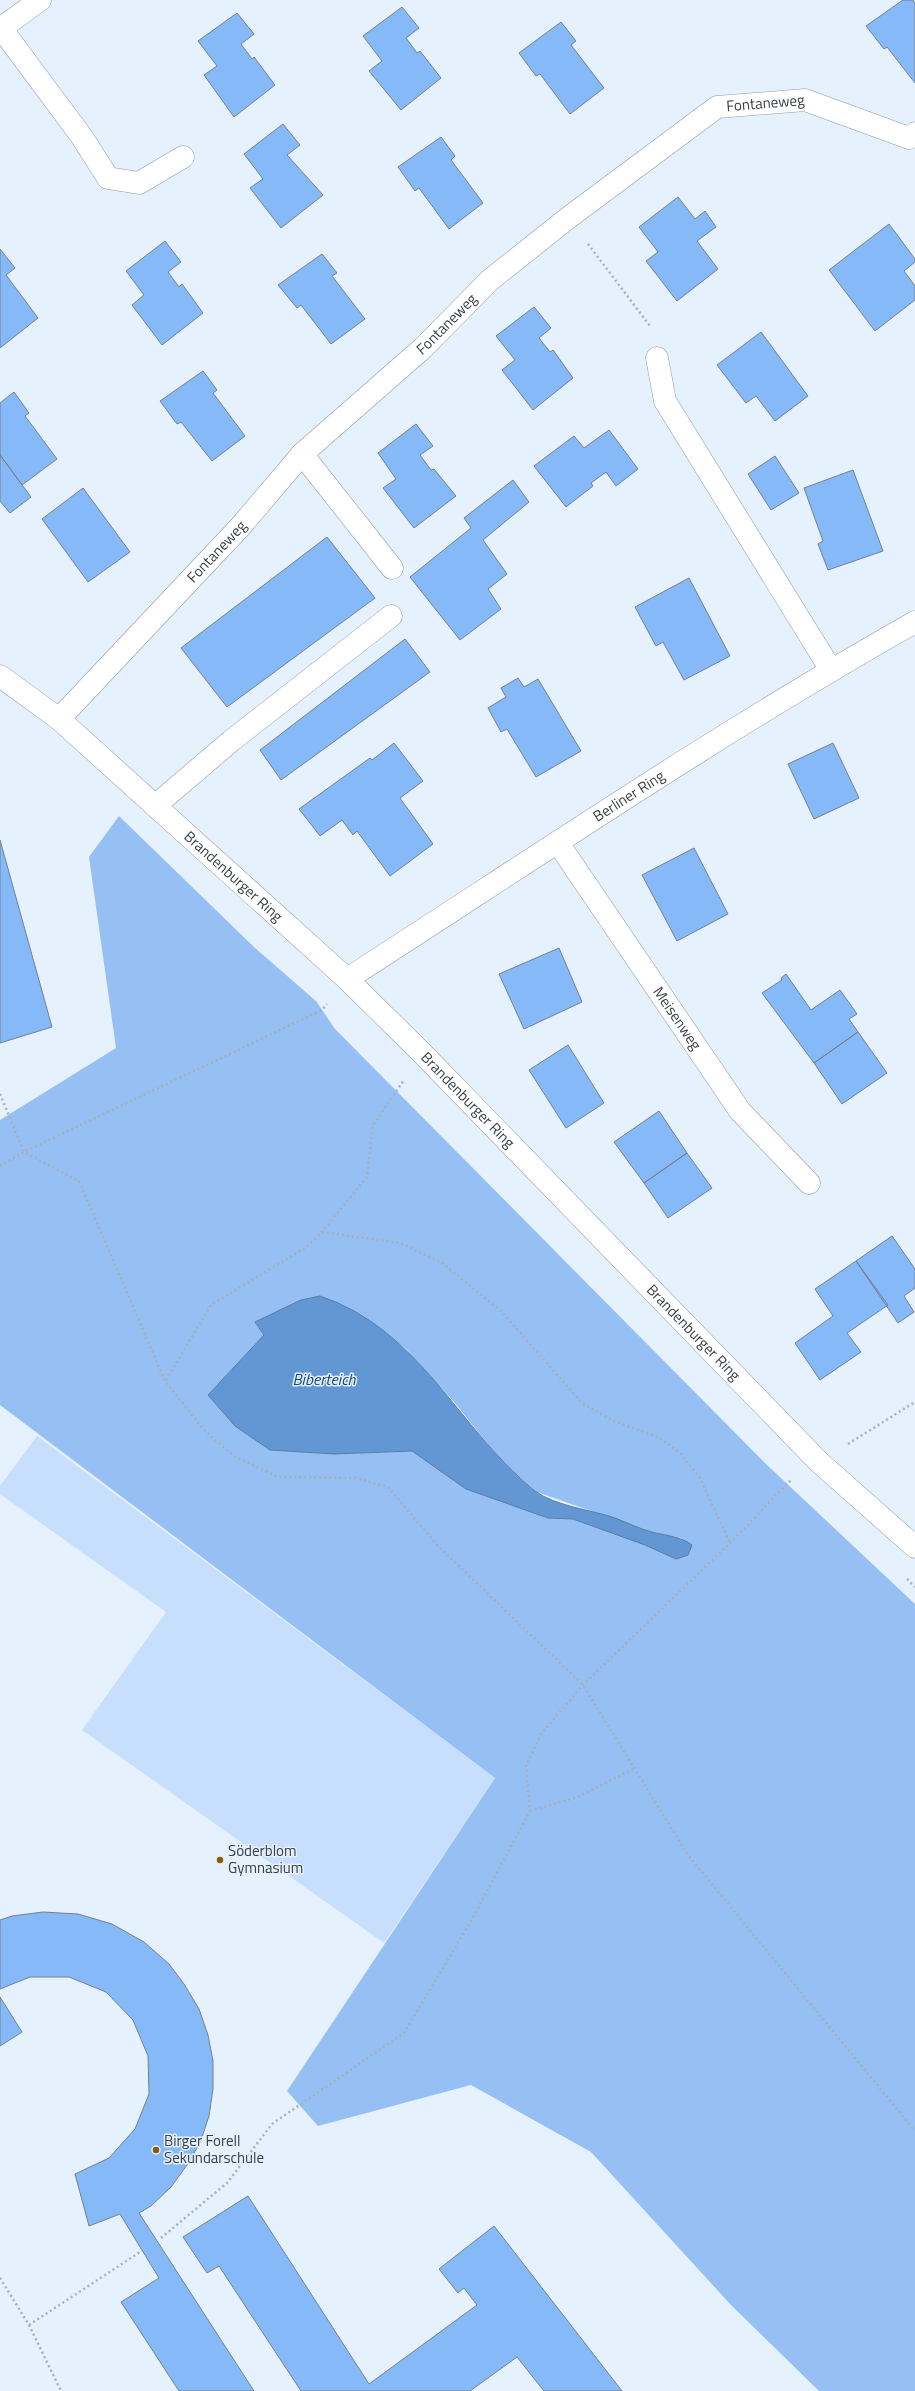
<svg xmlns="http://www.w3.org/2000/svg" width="915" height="2391" viewBox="0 0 915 2391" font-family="'Titillium Web',sans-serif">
  <rect width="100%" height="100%" fill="#e6f1fe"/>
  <path fill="#c7dffc" d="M37,1436L495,1778L384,1943L82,1730L166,1612L0,1494V1486Z"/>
  <path fill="#96c0f3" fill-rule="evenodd" d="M119,816L255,948L316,1001L335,1029L766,1464L915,1604V2391H819L731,2305L591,2152L471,2085L318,2126L287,2091L495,1778L0,1405V1120L116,1048L89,857ZM369,1320L406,1349L454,1402L504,1464L537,1492L651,1532L682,1538L676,1559L645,1545L573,1519L548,1518L467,1489L412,1451L334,1454L270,1450L208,1395L264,1335L255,1322Z"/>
  <path fill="#6397d3" stroke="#567ca8" d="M320,1296C421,1330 458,1429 535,1491C555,1506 592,1510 615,1518C628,1523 640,1529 652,1532C667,1536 680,1536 692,1545L688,1555L676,1559L645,1545L573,1519L548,1518L466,1489L412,1451L334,1454L270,1450L235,1426L208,1395L264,1335L255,1322L301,1300Z"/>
  <path fill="#85b9f8" stroke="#74808f" d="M903,0H913L915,3V83L887,47L884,49L866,26Z
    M402,7L419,28L406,38L417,53L420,51L441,78L401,110L369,71L382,61L363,36Z
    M237,13L254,34L241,44L252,59L254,57L275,85L234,117L204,75L217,66L198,41Z
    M561,22L576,41L571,45L604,88L570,114L540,74L536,76L519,53Z
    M283,124L300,145L287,155L323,195L281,228L250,188L263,179L244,154Z
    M441,137L455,156L451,160L483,203L449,229L419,188L415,191L398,167Z
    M678,197L695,219L705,211L716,227L697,241L718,269L677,301L646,261L658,252L639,227Z
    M889,224L915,259V262L904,271L915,286V300L875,331L829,270Z
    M165,241L181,262L168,272L179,287L182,284L203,313L162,345L132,305L144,295L126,271Z
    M0,249L15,268L6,275L38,318L0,348Z
    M322,254L337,273L332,276L365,319L331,344L301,305L297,308L278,285Z
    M534,307L551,328L539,338L550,352L553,350L573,378L533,410L502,370L515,360L496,336Z
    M761,332L808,396L775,421L756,396L746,403L717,365Z
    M203,371L217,390L213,393L245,436L212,461L181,422L177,424L160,401Z
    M14,392L29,413L25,416L57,459L22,485L0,455V403Z
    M416,424L433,446L420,455L431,470L434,469L456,496L414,528L383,488L396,479L378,453Z
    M609,430L638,469L616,486L606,472L591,483L593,486L566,507L534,466L574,436L584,448Z
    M0,455L31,497L10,513L0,501Z
    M775,456L799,493L771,510L748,474Z
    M853,470L883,551L828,570L818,544L823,541L804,488Z
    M513,480L529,502L483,540L507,574L488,589L501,609L460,640L410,577L471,528L464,518Z
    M83,488L130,552L88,582L42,519Z
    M327,537L375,598L227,707L181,648Z
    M689,578L730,656L684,680L663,642L656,646L635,607Z
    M405,639L430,672L281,780L260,750Z
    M518,678L524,687L538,679L581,751L536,777L507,729L501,732L488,708L506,697L501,688Z
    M394,743L423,781L400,798L433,844L390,876L357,831L353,835L342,820L320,836L299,809L370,758L372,760Z
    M833,743L859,798L814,819L788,764Z
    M0,840L52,1027L0,1043Z
    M694,848L728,914L677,941L642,875Z
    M559,948L582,1002L524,1029L499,974Z
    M786,974L811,1010L840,990L857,1014L849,1019L858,1032L814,1063L762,993L782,980L781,978Z
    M858,1032L887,1073L842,1104L814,1063Z
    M568,1045L604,1103L566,1128L529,1070Z
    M659,1111L687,1153L644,1183L614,1142Z
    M687,1153L712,1188L668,1218L644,1183Z
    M892,1236L915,1269V1288L904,1296L914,1312L898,1323L856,1261Z
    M856,1261L888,1305L847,1333L861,1352L820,1380L795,1343L833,1316L815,1289Z
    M43,1912L78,1914L112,1924L144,1942L169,1964L184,1984L199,2009L208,2035L213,2061V2089L209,2116L200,2143L187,2165L171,2187L151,2206L139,2213L254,2391H179L121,2302L159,2278L120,2214L89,2226L75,2174L109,2158L135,2129L149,2094L148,2056L133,2020L106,1992L69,1977H30L0,1989V1920L12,1916Z
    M0,1997L22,2032L0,2046Z
    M248,2196L369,2384L477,2305L464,2288L458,2293L439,2269L494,2226L622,2391H544L517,2357L470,2391H301L219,2266L207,2273L183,2237Z"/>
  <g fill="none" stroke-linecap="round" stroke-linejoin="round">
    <g stroke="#8d9aa9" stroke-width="23">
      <g id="minor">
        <path d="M1,28L82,137L108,178L139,183L183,157"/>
        <path d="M0,29L40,0"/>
        <path d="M657,358L665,401L831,670"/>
        <path d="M302,454L392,568"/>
        <path id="s1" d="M0,676L59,719L347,979L423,1054L819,1462L915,1547"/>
        <path id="s2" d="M59,719L240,527L302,454L423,348L490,280L568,218L717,107L805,100L909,138L915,133"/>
        <path d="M156,805L231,741L391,616"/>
        <path id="s3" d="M558,843L740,1111L809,1183"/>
        <path id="s4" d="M347,979C535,858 720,732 915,622"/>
      </g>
    </g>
    <path stroke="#a6b0ba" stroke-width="2.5" stroke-dasharray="2 3" stroke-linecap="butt" d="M588,244L650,326
      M0,1094L24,1152L79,1181L165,1381L204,1430L234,1456L278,1477L356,1478L388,1487L437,1545L583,1685L688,1855L915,2131
      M0,1166L24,1152L322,1010L327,1004
      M322,1232L400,1243L441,1262L501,1311L582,1403L614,1421L660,1438L680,1453L700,1478L730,1543
      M166,1380L211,1305L308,1246L322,1232L367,1177L373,1125L404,1080
      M848,1444L915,1402
      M907,1579L915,1587
      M530,1811L578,1797L635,1768
      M161,2238L227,2183L272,2124L404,2033L470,1923L530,1811L526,1766L541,1734L583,1685L730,1543L791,1480
      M0,2278L29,2325L61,2391
      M29,2325L140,2252"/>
    <use href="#minor" stroke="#fff" stroke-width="22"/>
  </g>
  <g fill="#8b5b02" stroke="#e6f1fe" stroke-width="1.5">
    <circle cx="220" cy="1860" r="4"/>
    <circle cx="156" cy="2150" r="4"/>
  </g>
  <g text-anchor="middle" stroke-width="3" stroke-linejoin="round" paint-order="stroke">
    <g font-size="15" fill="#383e44" stroke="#e6f1fe">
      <text dy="5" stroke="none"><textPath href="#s2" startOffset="950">Fontaneweg</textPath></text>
      <text dy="5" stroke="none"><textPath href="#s2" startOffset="554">Fontaneweg</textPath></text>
      <text dy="5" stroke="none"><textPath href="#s2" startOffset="230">Fontaneweg</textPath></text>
      <text dy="5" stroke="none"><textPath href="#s4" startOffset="336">Berliner Ring</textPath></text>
      <text dy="5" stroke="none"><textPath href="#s1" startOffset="308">Brandenburger Ring</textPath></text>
      <text dy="5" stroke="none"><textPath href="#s3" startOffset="212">Meisenweg</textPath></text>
      <text dy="5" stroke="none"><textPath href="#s1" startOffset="632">Brandenburger Ring</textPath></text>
      <text dy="5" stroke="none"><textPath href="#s1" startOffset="956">Brandenburger Ring</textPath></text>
    </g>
    <g font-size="15" fill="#383e44" stroke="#e6f1fe" text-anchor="start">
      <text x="228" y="1856">Söderblom<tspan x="228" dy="17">Gymnasium</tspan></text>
      <text x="164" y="2146">Birger Forell<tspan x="164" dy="17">Sekundarschule</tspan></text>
    </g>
    <g font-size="16" font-style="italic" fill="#11477f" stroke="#e6f1fe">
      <text x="324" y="1385">Biberteich</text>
    </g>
  </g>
</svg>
